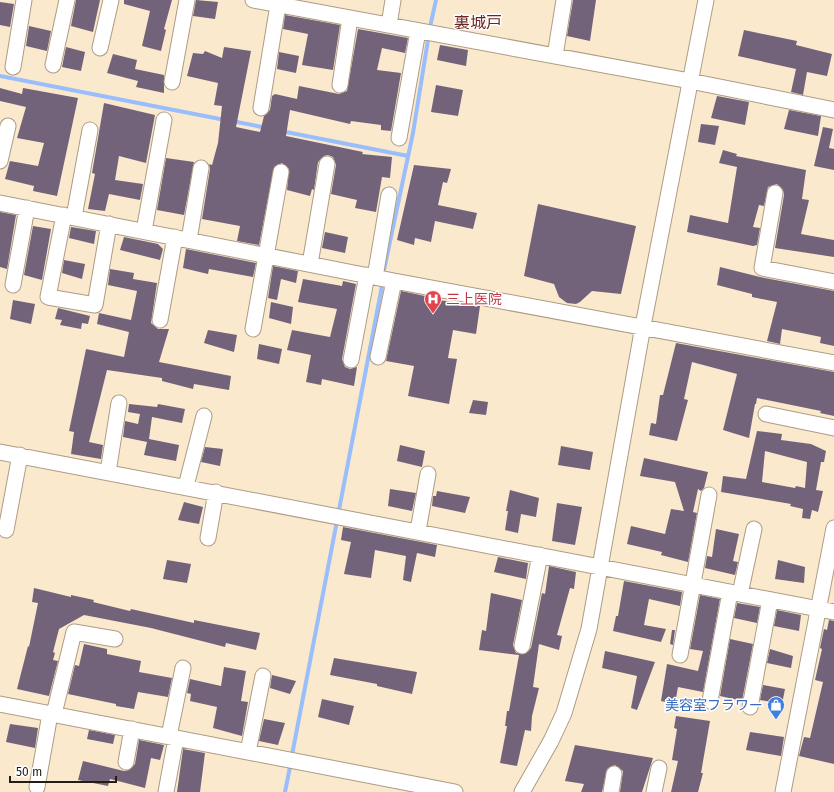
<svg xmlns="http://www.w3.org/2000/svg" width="834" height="792" viewBox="0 0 834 792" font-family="'Fira Sans','Noto Sans JP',sans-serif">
  <rect width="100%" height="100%" fill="#fbe9ce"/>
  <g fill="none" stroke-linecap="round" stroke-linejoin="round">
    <path stroke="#99befb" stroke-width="4" d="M430,27L436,0
      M0,76L225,120
      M232,121L267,128
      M281,131L408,156
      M384,270L413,133L428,40
      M339,510L382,286
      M292,755L336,526
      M285,792L290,767"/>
  </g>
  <path fill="#73637a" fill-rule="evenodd" d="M76,0H100L93,32L71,26Z
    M124,0H172L164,29L166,30L161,51L142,46L150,11L124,4Z
    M196,0L218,2L215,19L193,16Z
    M573,0H596L590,41L567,36Z
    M0,2L14,4L10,27L0,25Z
    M285,15L340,25L333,70L302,65L308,34L283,29Z
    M29,26L51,31L47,51L26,46Z
    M358,29L408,38L405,53L382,48L377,70L401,73L391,131L381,130V125L351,121L350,124L290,110L286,136L363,152L362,154L392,157L390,178L382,177L376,212L355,208L357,200L331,194L336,165L333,157L328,155L324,156L318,162L314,190L312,189L310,196L287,190L289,169L282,163L274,167L259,245L237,241L240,226L202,219L210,169L209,164L212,165L218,143L222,106L214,105L218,83L187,76L193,53L203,54L205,51L222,58L224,47L251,51L236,127L260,132L264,116L270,110L272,96L275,94L297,99L299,86L339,94L347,91Z
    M744,30L797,41L796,45L832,54L827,76L807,72L803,95L791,92L796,69L738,56Z
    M440,45L468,50L466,66L437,60Z
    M66,47L85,52L81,71L62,67Z
    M279,52L299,56L296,73L277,69Z
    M113,54L137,60L135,69L164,75V93L136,87L138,81L107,73Z
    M436,85L463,90L458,116L431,112Z
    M0,88L22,94L23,88L78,98L57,196L33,191L34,186L5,179L10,161L38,166L44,143L17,138L26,107L0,101Z
    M717,96L749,102L745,125L711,118Z
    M104,103L155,115L146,163L119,156L115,180L143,184L140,200L109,194L105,211L88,209L95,174L92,173Z
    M789,110L821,116L818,136L784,129Z
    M701,124L719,126L715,145L698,142Z
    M823,127L833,129L829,148L834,149V170L814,166Z
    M723,150L737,154L736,156L806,170L802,199L809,200L801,234L834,240V257L775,248L784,195L783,190L777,184L768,187L764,206L759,205L753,227L760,228L757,245L753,246L687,232L690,215L728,223L737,167L719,163Z
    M166,158L194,162L184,215L157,210Z
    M414,165L451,169L447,183L443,182L438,205L477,213L473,229L435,221L431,242L415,238L414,245L397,240Z
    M538,204L636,226L621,294L592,291L580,302L576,304L567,303L559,297L554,284L524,276Z
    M0,212L16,215L7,269L0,267Z
    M33,226L51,229L42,280L24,275Z
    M71,227L96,231L94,244L69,238Z
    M325,232L348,237L345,253L322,248Z
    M124,237L158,244L163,249L160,260L120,250Z
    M186,249L256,263L253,277L209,269L208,274L183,268Z
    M64,260L85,264L82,279L62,273Z
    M273,266L298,271L296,283L281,279L277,300L268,298Z
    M720,267L760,277L834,291V346L820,343L821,337L782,329L780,344L767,341L777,302L752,297V294L717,285Z
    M110,269L134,273L133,279L157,283L151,323L158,329H169L159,362L231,376L229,390L194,384L193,389L162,381V378L107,370L89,442L103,445L101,459L71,454L74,432L69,431L86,349L124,357L129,332L97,324L99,313L131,320L137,291L108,285Z
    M303,279L342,286L343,281L356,284L342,359L345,367L350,369L357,367L354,386L322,379L321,385L306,382L311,355L287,350L292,330L330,337L337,309L298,302Z
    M401,291L425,296V298L480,306L476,334L453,330L448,358L457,359L449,404L408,396L414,366L386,361Z
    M13,300L35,304L31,324L10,319Z
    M271,302L293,307L291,324L269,318Z
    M58,308L90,316L88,324L82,323L81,329L60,325L62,320L55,319Z
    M208,330L237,335L234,352L204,343Z
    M676,343L834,372V416L820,413L821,411L757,398L756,404H755L749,438L723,430L737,374L692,362L684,399L688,400L677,441L649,435L651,423L656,424L660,395H663Z
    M259,344L282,349L279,364L257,359Z
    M473,400L488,402L486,415L469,413Z
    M129,404L157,407L158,404L185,409L182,423L152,417L149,439L179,445L176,461L144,455L147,442L123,437L125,421L138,424L140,414L128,412Z
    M757,431L782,434L781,440L811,444L826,451L824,462H821L816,490L823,491L818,512L812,510L810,519L802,518L803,509L790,506L791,504L721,492L723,476L746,479ZM765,451L807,462L805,488L796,486L795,488L762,482Z
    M400,445L425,451L422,467L397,461Z
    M561,446L593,452L590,470L558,465Z
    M205,447L223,449L220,466L201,462Z
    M644,458L708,472L704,488L701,491L698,489L693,512L697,513L688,562L661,555L662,552L627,544L631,526L665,534L671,509L684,511L675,482L640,476Z
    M390,489L416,493L412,511L388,506Z
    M510,490L539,498L536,517L521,514L518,533L505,530L508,511H506Z
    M437,491L470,497L465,513L432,506L433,496H436Z
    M184,502L203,507L199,524L178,520Z
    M557,503L582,507L575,545L552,541Z
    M343,527L437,545L435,557L417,553L411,582L403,580L406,556L375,550L371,578L344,574L351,542L341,540Z
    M716,529L739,534L733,561L738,562L735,575L705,568L707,556L712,557Z
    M498,557L528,563L526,579L494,572Z
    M167,560L191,564L187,583L163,579Z
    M778,560L805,567L804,583L775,579Z
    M549,566L576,572L574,589L570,588L557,635L562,636L559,650L539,644L533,687L539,688L532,716L531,731L525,730L517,766L500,763L507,726H505L507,711H509L519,655L479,650L482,630L486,631L491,593L522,600L513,645L516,653L525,654L531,648L542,593L545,594Z
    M624,581L682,592L680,606L649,599L644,625L666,629L661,642L613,631L616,616H618Z
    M34,588L71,597V595L94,600L93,602L130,611L131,609L194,623V620L260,633L256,650L226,643L225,647L151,628L84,615L59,629L53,652L55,653L53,660L58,661L49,696L17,689L28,646L29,647L38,603L32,602Z
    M700,595L720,599L703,692L678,687L675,704L661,701L667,664L698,671L703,651L690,649Z
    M737,603L760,607L757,623L734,618Z
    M777,610L801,615L799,631L774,626Z
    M829,620L834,621V764L799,756L804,737L810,738L823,682L815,680L822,649L820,648L824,629L827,630Z
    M672,630H675L673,645L670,644Z
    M730,639L753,644L742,701L720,696Z
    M84,644L107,649V654L141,661L139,672L172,678L168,697L138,692L134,709L116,706V704L68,694L75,665L79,666Z
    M770,649L793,656L791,668L767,663Z
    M605,651L655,662L637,710L631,708L637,676L602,668Z
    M334,658L417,672L412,694L377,686V684L330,675Z
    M224,667L246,671L241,701L248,702L242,736L213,728L217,707L190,701L191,694L187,693L190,679L221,686Z
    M272,675L296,681L290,694L270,688Z
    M763,685L785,689L782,704L760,700Z
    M322,699L354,706L349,725L318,717Z
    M676,716L710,721L701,773H703L698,792H671L678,761L672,760L677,729L674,728Z
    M264,719L285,723L278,745L259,741Z
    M10,724L38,728L35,748L6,742Z
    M89,730L115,735L113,744L87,739Z
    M750,732L784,737L781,756L746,750Z
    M139,740L164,745L160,760L151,758L145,788L110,779L108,786L78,780L83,761L124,771L129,770L135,764Z
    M575,745L653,758L642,792H620L623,771L615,765L607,769L602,792H581L584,784L565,781Z
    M183,749L205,753L200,792H177Z"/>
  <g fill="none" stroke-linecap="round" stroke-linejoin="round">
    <g stroke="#ad9c83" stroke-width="17">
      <path id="minor" d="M253,0L690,81L834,110
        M389,25L393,0
        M100,48L111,0
        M555,56L564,0
        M53,65L67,0
        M13,67L24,0
        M172,82L187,0
        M340,85L350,18
        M261,108L278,5
        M399,138L418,31
        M0,161L8,126
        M775,193L762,268L834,282
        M0,203L394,281L834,363
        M64,215L48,297L95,305L109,224
        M74,217L90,130
        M144,231L164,120
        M189,240L201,168
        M310,264L327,164
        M375,277L389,195
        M13,285L27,208
        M160,320L175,237
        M253,329L281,172
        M378,357L394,281
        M351,360L367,275
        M766,414L834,428
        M0,452L834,612
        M108,472L119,403
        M186,486L204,416
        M6,530L20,455
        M418,531L428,474
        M208,538L216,492
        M740,594L754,529
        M522,646L540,555
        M680,655L709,495
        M710,701L730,592
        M0,704L455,792
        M750,707L770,600
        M54,714L74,632L115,639
        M169,736L183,668
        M248,752L263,676
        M126,762L132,729
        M37,787L50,714
        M166,792L176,738
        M522,792L551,741L564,713L589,629L643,326L706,0
        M611,792L614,774
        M654,792L659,768
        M783,792L834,528"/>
    </g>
    <use href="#minor" stroke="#fff" stroke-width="15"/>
  </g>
  <defs>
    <g id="hospital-pin" transform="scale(0.9)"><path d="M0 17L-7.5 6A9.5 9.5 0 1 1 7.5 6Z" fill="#e0444e" stroke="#fff"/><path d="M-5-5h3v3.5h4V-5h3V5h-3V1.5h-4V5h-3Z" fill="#fff"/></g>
    <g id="shop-pin" transform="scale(0.9)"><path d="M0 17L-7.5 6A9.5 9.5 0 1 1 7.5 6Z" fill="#3f7fe0" stroke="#fff"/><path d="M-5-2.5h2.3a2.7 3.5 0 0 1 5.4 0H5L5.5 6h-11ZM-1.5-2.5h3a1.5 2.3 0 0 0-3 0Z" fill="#fff"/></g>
  </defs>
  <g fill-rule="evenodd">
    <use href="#hospital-pin" x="433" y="299"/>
    <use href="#shop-pin" x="776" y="705"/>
  </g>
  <g text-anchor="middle" stroke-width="3" stroke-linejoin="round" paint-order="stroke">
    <g font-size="14" fill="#be3a42" stroke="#fff" text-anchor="start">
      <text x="446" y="304">三上医院</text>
    </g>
    <g font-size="14" fill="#366cbe" stroke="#fff" text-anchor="end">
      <text x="763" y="710">美容室フラワー</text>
    </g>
    <g font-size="16" fill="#6b2620" stroke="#fff">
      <text x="478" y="28">裏城戸</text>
    </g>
  </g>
  <path d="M10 776v6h106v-6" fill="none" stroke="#241d13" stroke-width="2"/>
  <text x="16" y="776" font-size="12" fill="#241d13" stroke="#ffffff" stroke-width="3" paint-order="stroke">50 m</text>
</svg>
